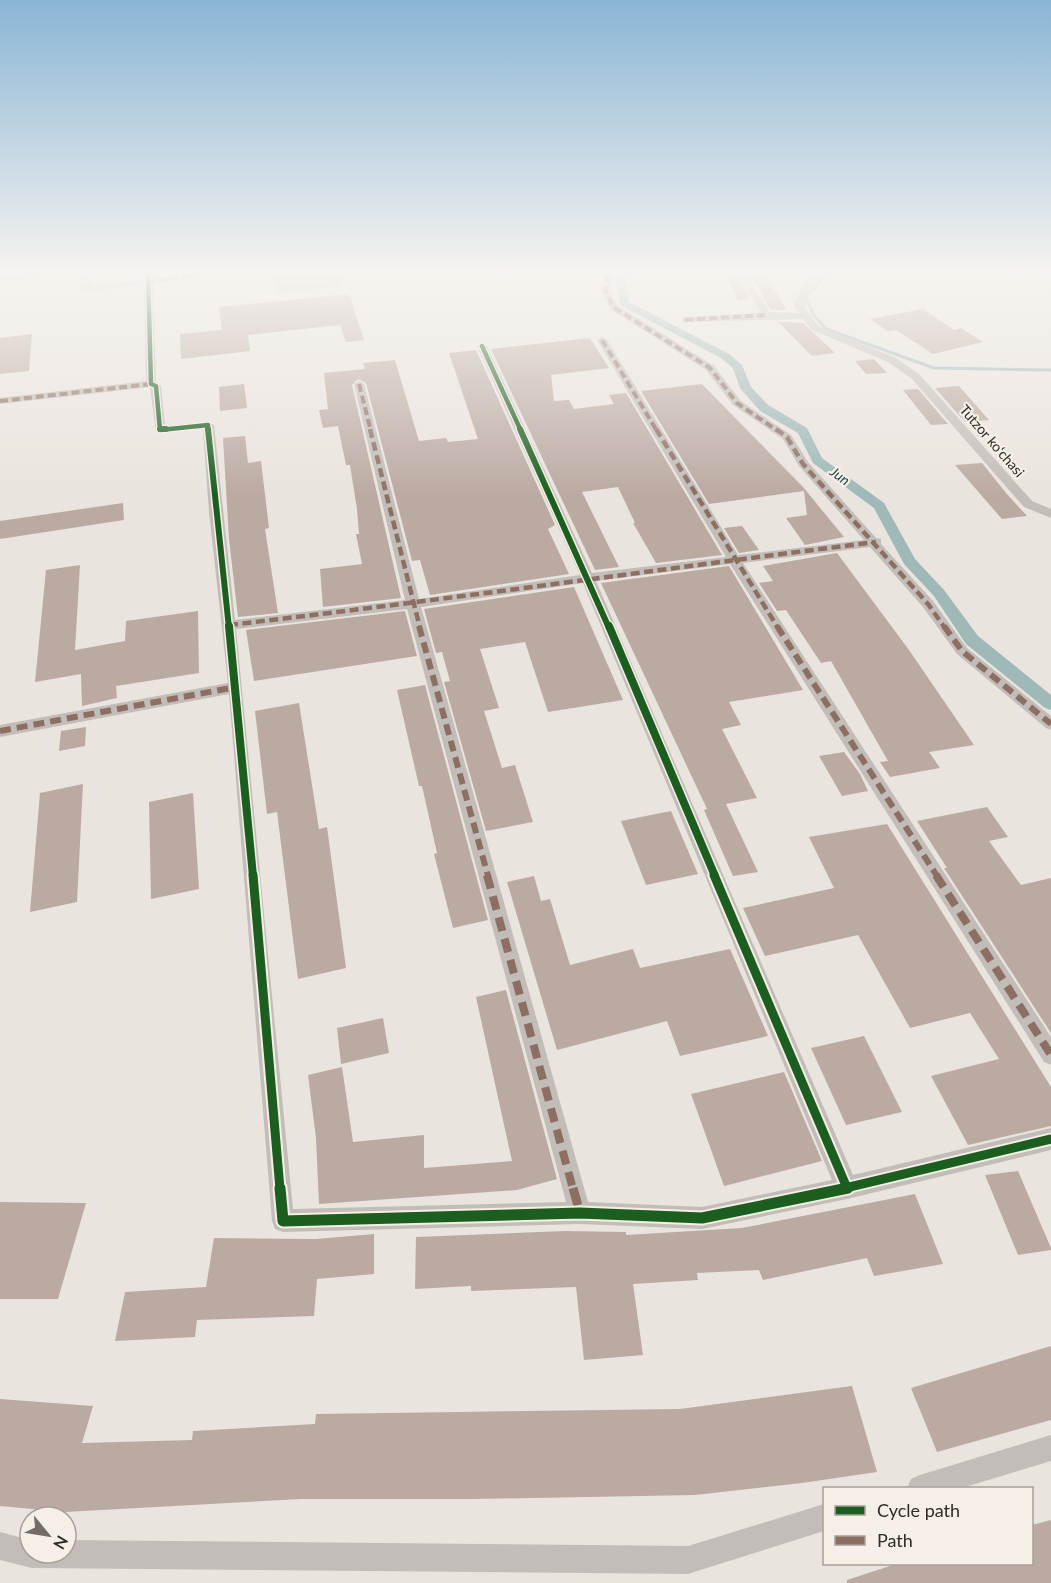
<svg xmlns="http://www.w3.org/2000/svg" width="1051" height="1583" viewBox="0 0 1051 1583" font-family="Lato,sans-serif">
  <rect width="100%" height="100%" fill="#eae4de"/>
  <path fill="#cbcdba" d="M273,274H339L343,286L277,293Z"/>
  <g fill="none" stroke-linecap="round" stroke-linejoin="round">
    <path stroke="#9eb9b8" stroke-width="3" d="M827,274L806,297L813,314L826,329L934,368L1051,370"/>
    <path fill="#9eb9b8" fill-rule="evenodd" d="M615,274H625L629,302L729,354L742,365L751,387L768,405L807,428L822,458L884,503L915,559L944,590L978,636L1051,695V710L1045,708L966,644L934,596L904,564L874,508L813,463L798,433L760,411L740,388L733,368L721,358L620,305Z"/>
  </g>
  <path fill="#bbaaa2" d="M750,274H765L787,310H770Z
    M726,275H737L750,299L738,300Z
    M349,294L364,340L346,342L340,325L248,335L250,351L181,359L180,334L222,330L219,307Z
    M923,309L954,330L961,328L983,342L933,354L896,330L887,331L870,319Z
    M778,322L803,323L835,353L812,356Z
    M32,334L29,371L0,374V338Z
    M590,338L609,368L551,375L554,401L569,400L574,409L614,404L609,395L626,393L722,555L656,563L633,523H635L618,487L582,492L619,567L595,570L491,349Z
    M476,350L555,525L548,529L569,574L430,595L420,560L412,561L366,383L358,379L352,385L401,598L323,607L320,569L362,564L356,534H359L357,509L350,465H346L338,426L323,428L319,410L328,409L324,373L365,369L363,363L395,360L419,441L446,438L448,442L478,439L449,353Z
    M874,359L887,373L866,374L855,361Z
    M244,384L247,408L220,411L219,387Z
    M702,384L803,487L844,537L805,545L786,518L807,515L804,491L709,504L641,391Z
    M959,386L989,420L965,422L935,388Z
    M918,389L948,424L931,425L903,390Z
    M245,436L248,463L261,461L269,528L265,529L278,613L238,617L229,539L223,438Z
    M982,463L1006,493L1027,516L1002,519L955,465Z
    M123,503L124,520L0,539V521Z
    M742,526L759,550L739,553L724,528Z
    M837,553L909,650L974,745L929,752L940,768L890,777L880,762L888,761L831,661L821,663L786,610L777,611L759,583L773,581L763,566Z
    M80,565L75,650L125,641L126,621L198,611L199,673L116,686L117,698L82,706L81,674L35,682L46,570Z
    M729,566L803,690L729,702L741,725L722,729L757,798L726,804L758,872L733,876L704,810L707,809L601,583Z
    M574,587L623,700L548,712L525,642L480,649L499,708L484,711L502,768L515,765L533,822L486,831L444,682L450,681L442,652L436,653L424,609Z
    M405,611L417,656L254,681L246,630Z
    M425,685L488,920L453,928L434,854L437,853L422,786H419L397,690Z
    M299,703L319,829L327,827L346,968L298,979L277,812L267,814L255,711Z
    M86,727L85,746L59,751L61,731Z
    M844,752L860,774L868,791L842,796L819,756Z
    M83,784L77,902L30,912L40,793Z
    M193,793L199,889L151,899L149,802Z
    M987,807L1008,837L989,841L1021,885L1051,878V1033L944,868H947L917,821Z
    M671,811L698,874L646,885L621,821Z
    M887,824L1051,1087V1126L968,1145L931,1076L999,1059L970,1013L910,1028L858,935L765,956L743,908L834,888L809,837Z
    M534,876L541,901L550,899L570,965L633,949L640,968L730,949L768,1036L680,1056L667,1021L557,1050L507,882Z
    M506,990L557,1179L517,1190L319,1204L316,1138L308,1075L342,1067L353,1142L424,1135V1168L512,1161L476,997Z
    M383,1018L389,1053L341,1064L337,1028Z
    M864,1036L902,1112L846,1125L811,1048Z
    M784,1072L822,1161L724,1186L691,1094Z
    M1018,1171L1051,1248V1250L1018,1255L985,1175Z
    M915,1194L943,1264L874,1276L867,1258L763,1280L759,1270L697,1273L698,1280L633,1284L643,1355L584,1360L576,1287L471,1291V1286L415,1289L416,1237L565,1231L626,1232V1235L742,1228Z
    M0,1202L86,1203L58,1299H0Z
    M374,1234V1274L317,1279L314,1316L197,1320L195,1337L115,1341L125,1292L206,1287L214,1238L316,1239Z
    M1051,1346V1420L937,1452L911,1388Z
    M852,1386L877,1472L802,1483L695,1495L474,1499H301L65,1512L0,1506V1399L93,1406L82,1443L192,1440L193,1431L315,1424L316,1414L680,1409Z
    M1051,1520V1583H847V1580L899,1563H1032V1525Z"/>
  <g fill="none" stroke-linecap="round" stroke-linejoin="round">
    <path fill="#c2bdb8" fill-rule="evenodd" d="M27,274H58L0,282V276Z
      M82,274H90L91,286L144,279V274H152L153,278L207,274L153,283L156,382L161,386L165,426L208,422L214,425L235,620L405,600L354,384L359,381L364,384L419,599L580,575L477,346L482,343L487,346L592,573L726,557L597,340L602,337L607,340L738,555L864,540L799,466L783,439L733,405L706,370L610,309L601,291L603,274H611V291L617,305L714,366L741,401L791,435L808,462L876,538L881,539V544L933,601L967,648L1051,716V730L1046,728L957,654L923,607L870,547L743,563L1051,1037V1065L1044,1062L730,564L596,581L853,1175L1051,1128V1150L847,1199L702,1229L580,1224L283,1232L275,1229L272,1221L229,694L0,737V725L228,683L209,512L203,429L156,432L150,387L0,404V398L146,381L144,285L85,291L80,288ZM583,583L832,1180L702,1207L588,1202L421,607ZM407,609L566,1202L293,1209L236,629Z
      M739,274H747L769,312L799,313L794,307L801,288L815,274H824L810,289L804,307L818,326L896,358L920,375L1032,501L1051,509V518L1024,507L912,379L888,362L812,330L803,319L682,322V318L685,317L760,313Z
      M1051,1435V1461L962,1488H907L911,1479L920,1475Z
      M824,1504V1531L688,1574L32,1568L0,1560V1532L30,1540V1553H66V1540L688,1546Z"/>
    <path stroke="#8d6e63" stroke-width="4" stroke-dasharray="8 4" stroke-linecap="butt" d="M607,274L606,291L613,307L710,368L737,403L778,431
      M147,282L203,274
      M685,320L766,315
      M602,340L657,431
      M359,384L371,431
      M0,401L151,384"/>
    <path stroke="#8d6e63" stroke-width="4.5" stroke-dasharray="9 4.5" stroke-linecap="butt" d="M370,429L420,628
      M656,429L778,628
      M776,429L787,437L803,464L928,604L945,628
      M229,625C445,600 660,569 876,542"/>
    <path stroke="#8d6e63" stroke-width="6" stroke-dasharray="11 6" stroke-linecap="butt" d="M419,626L488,876
      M777,626L937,876
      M944,626L962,651L1051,724
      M0,731L236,687"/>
    <path stroke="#8d6e63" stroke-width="8" stroke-dasharray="14 8" stroke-linecap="butt" d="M487,875L573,1189
      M936,875L1051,1055"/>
    <path stroke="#8d6e63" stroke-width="9" stroke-dasharray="18 9" stroke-linecap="butt" d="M573,1188L580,1213"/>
    <g stroke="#f6efe6" stroke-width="7">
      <path id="cycleway-far4" d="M148,274L151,384L156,386L160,430L208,425V431
        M482,346L521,431"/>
    </g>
    <g stroke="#f6efe6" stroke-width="9">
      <path id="cycleway-far3" d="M160,429H166
        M208,429L229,628
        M520,429L609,628"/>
    </g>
    <g stroke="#f6efe6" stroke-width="11">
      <path id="cycleway-far2" d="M229,626L253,876
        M609,626L715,876"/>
    </g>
    <g stroke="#f6efe6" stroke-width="13">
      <path id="cycleway-far1" d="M253,875L280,1189
        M714,875L847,1188
        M841,1189L1051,1139"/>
    </g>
    <g stroke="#f6efe6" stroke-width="15">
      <path id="cycleway" d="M280,1188L283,1221L580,1213L702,1218L848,1188"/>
    </g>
    <use href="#cycleway-far4" stroke="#1b5e20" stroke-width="4.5"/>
    <use href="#cycleway-far3" stroke="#1b5e20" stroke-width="6"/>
    <use href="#cycleway-far2" stroke="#1b5e20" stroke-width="8"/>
    <use href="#cycleway-far1" stroke="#1b5e20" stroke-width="9"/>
    <use href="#cycleway" stroke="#1b5e20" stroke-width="11"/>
  </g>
  <linearGradient id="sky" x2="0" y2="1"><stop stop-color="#8ab6d5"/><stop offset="0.55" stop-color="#f6f3f0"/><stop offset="1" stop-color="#f6f3f0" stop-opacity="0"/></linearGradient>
  <rect width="1051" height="495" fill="url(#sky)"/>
  <g text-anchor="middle" stroke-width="4.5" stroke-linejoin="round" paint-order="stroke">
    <g font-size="14" fill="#322a27" stroke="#f6efe6">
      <text transform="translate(992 441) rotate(49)" y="5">Tutzor ko‘chasi</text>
    </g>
    <g font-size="14" font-style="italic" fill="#224b4e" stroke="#f6efe6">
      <text transform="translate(840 476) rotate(36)" y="5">Jun</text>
    </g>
  </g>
  <rect x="823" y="1487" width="210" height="78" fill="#f6efe6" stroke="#a8a09a" stroke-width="1.5"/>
  <rect x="835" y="1506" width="30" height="9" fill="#1b5e20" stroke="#a8a09a" stroke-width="1.5"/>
  <text x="877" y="1517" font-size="18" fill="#322a27">Cycle path</text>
  <rect x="835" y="1536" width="30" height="9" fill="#8d6e63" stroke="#a8a09a" stroke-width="1.5"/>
  <text x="877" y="1547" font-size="18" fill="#322a27">Path</text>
  <g transform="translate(48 1535) rotate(120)"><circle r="28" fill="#f6efe6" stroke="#a8a09a" stroke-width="1.5"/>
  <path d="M0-4.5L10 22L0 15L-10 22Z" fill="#726b67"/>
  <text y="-9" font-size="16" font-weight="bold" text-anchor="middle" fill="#322a27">N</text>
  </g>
</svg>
